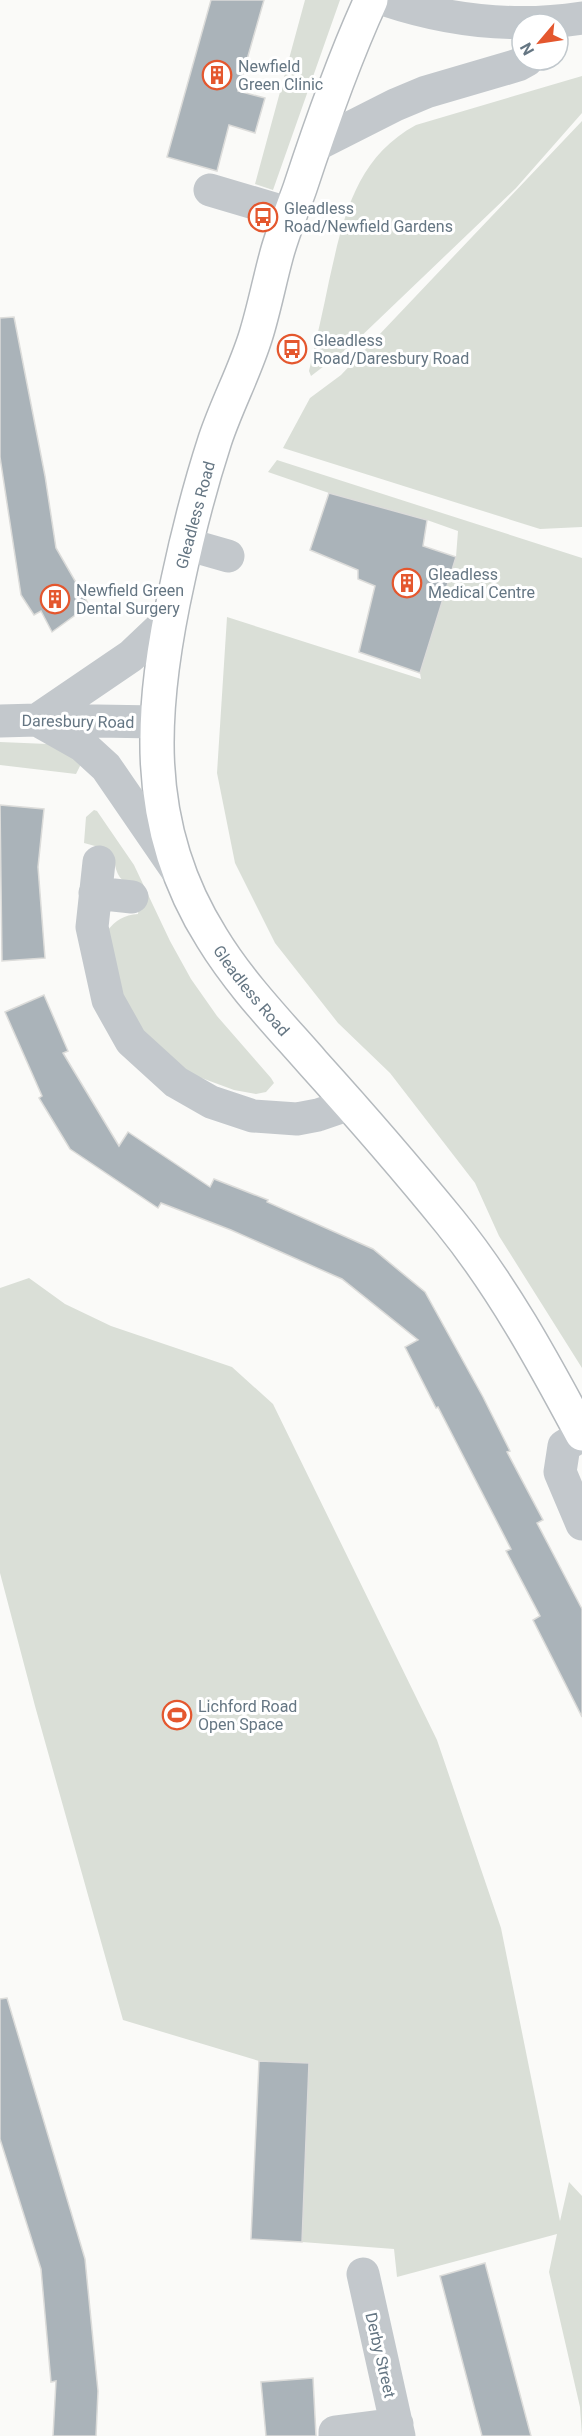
<svg xmlns="http://www.w3.org/2000/svg" width="582" height="2436" viewBox="0 0 582 2436" font-family="Roboto,sans-serif">
  <rect width="100%" height="100%" fill="#fafaf8"/>
  <path fill="#dadfd7" d="M305,0H340L273,190L255,184Z
    M582,76V113L516,188L353,344L311,376L309,371C316,341 323,311 329,281C343,219 355,158 416,125Z
    M582,121V527L540,529L283,448L310,398L341,375Z
    M277,460L582,558V1368L499,1236L475,1183L390,1073L338,1023L275,943L235,863L217,773L227,617L421,679L420,673L456,557L458,531L427,520L329,493L268,472Z
    M0,742L48,744L82,762L76,774L0,765Z
    M94,810L97,811L134,865L170,941L191,979L217,1016L271,1078L274,1083L266,1092L256,1094L234,1090L188,1073L165,1059L122,1009L107,931C116,920 124,915 138,914L140,891C119,879 117,879 113,854L106,849L84,843L86,817Z
    M29,1278L65,1304L111,1326L232,1367L273,1404L437,1740L501,1928L560,2221L569,2182L582,2196V2436L580,2407L549,2272L557,2234L397,2277L394,2249L302,2242L309,2064L259,2061L123,2020L35,1706L0,1573V1288Z"/>
  <path fill="#aab3b9" stroke="#dcdcda" stroke-width="1.5" d="M211,0H264L238,91L265,98L255,133L229,125L217,171L167,157Z
    M14,317L45,476L56,548L89,605L52,632L41,611L34,615L21,595L0,457V318Z
    M329,493L427,520L423,546L456,557L420,673L359,652L375,586L358,579V570L310,550Z
    M0,805L44,809L38,867L45,958L2,961Z
    M44,995L68,1051L63,1053L119,1146L128,1132L210,1187L214,1179L268,1200L267,1202L373,1249L425,1292L483,1397L510,1451L507,1452L543,1520L537,1523L582,1609V1717L533,1620L540,1616L506,1551L511,1549L438,1407L436,1408L405,1347L418,1340L342,1279L231,1230L161,1203L158,1208L70,1149L39,1098L42,1096L5,1012Z
    M7,1998L85,2259L98,2391L96,2436H53L56,2381L51,2382L41,2269L0,2139V1999Z
    M259,2061L309,2063L302,2242L251,2239Z
    M485,2263L531,2436H482L440,2276Z
    M313,2378L316,2436H266L261,2382Z"/>
  <g fill="none" stroke-linecap="round" stroke-linejoin="round">
    <g stroke="#b5babe" stroke-width="36">
      <g id="major">
        <path id="s1" d="M371,0C343,61 321,124 300,188C292,211 282,233 276,257C269,283 264,309 256,335C245,371 227,404 215,440C200,486 188,533 178,580C150,706 140,824 212,938C240,984 278,1023 313,1063C360,1115 406,1168 450,1222C502,1286 543,1361 582,1434"/>
      </g>
    </g>
    <path stroke="#c3c8cc" stroke-width="33" d="M386,0C449,21 516,28 582,18
      M314,146L395,105L426,92L518,65L527,60
      M210,190L291,214
      M186,544L228,556
      M37,720L83,746L106,767L176,869
      M37,720L131,656L169,620
      M0,721L37,720L157,722
      M99,862L92,927L108,1000L131,1041L176,1082L211,1102L253,1116L297,1119L318,1115L350,1104
      M95,893L132,897
      M582,1435L564,1446L560,1472L582,1524
      M363,2274L399,2436
      M335,2436V2432L397,2424"/>
    <use href="#major" stroke="#fff" stroke-width="33"/>
  </g>
  <defs>
    <g id="building-ring" transform="scale(1.5)"><circle r="9.5" fill="#fff" stroke="#e4572e" stroke-width="1.5"/><path d="M-4-6H4V6H1V3H-1V6H-4ZM-2.5-4.3h1.7v1.8h-1.7ZM.8-4.3h1.7v1.8H.8ZM-2.5-1h1.7V.8h-1.7ZM.8-1h1.7V.8H.8Z" fill="#e4572e"/></g>
    <g id="bus-ring" transform="scale(1.5)"><circle r="9.5" fill="#fff" stroke="#e4572e" stroke-width="1.5"/><path d="M-5-6H5V4H4V6H2V4H-2V6H-4V4H-5ZM-3.5-4V0h7V-4ZM-3.5 1.2v1.5H-2V1.2ZM2 1.2v1.5H3.5V1.2Z" fill="#e4572e"/></g>
    <g id="stadium-ring" transform="scale(1.5)"><circle r="9.5" fill="#fff" stroke="#e4572e" stroke-width="1.5"/><path d="M0-5a6.5 5 0 1 0 0 10a6.5 5 0 1 0 0-10ZM-3.5-1.8h7v3.6h-7Z" fill="#e4572e"/></g>
  </defs>
  <g fill-rule="evenodd">
    <use href="#building-ring" x="217" y="75"/>
    <use href="#bus-ring" x="263" y="217"/>
    <use href="#bus-ring" x="292" y="349"/>
    <use href="#building-ring" x="407" y="583"/>
    <use href="#building-ring" x="55" y="599"/>
    <use href="#stadium-ring" x="177" y="1715"/>
  </g>
  <g text-anchor="middle" stroke-width="6" stroke-linejoin="round" paint-order="stroke">
    <g font-size="16" fill="#657683" stroke="#fff" text-anchor="start">
      <text x="238" y="72">Newfield<tspan x="238" dy="18">Green Clinic</tspan></text>
      <text x="284" y="214">Gleadless<tspan x="284" dy="18">Road/Newfield Gardens</tspan></text>
      <text x="313" y="346">Gleadless<tspan x="313" dy="18">Road/Daresbury Road</tspan></text>
      <text x="428" y="580">Gleadless<tspan x="428" dy="18">Medical Centre</tspan></text>
      <text x="76" y="596">Newfield Green<tspan x="76" dy="18">Dental Surgery</tspan></text>
      <text x="198" y="1712">Lichford Road<tspan x="198" dy="18">Open Space</tspan></text>
    </g>
    <g font-size="16" fill="#657683" stroke="#fff">
      <text transform="translate(195 515) rotate(-75)" y="6">Gleadless Road</text>
      <text transform="translate(78 721) rotate(1)" y="6">Daresbury Road</text>
      <text dy="6" stroke="none"><textPath href="#s1" startOffset="1048">Gleadless Road</textPath></text>
      <text transform="translate(381 2355) rotate(77)" y="6">Derby Street</text>
    </g>
  </g>
  <g transform="translate(540 42) rotate(241)"><circle r="28" fill="#ffffff" stroke="#c1c8cd" stroke-width="1.5"/>
  <path d="M0-4.5L10 22L0 15L-10 22Z" fill="#e4572e"/>
  <text y="-9" font-size="16" font-weight="bold" text-anchor="middle" fill="#657683">N</text>
  </g>
</svg>
